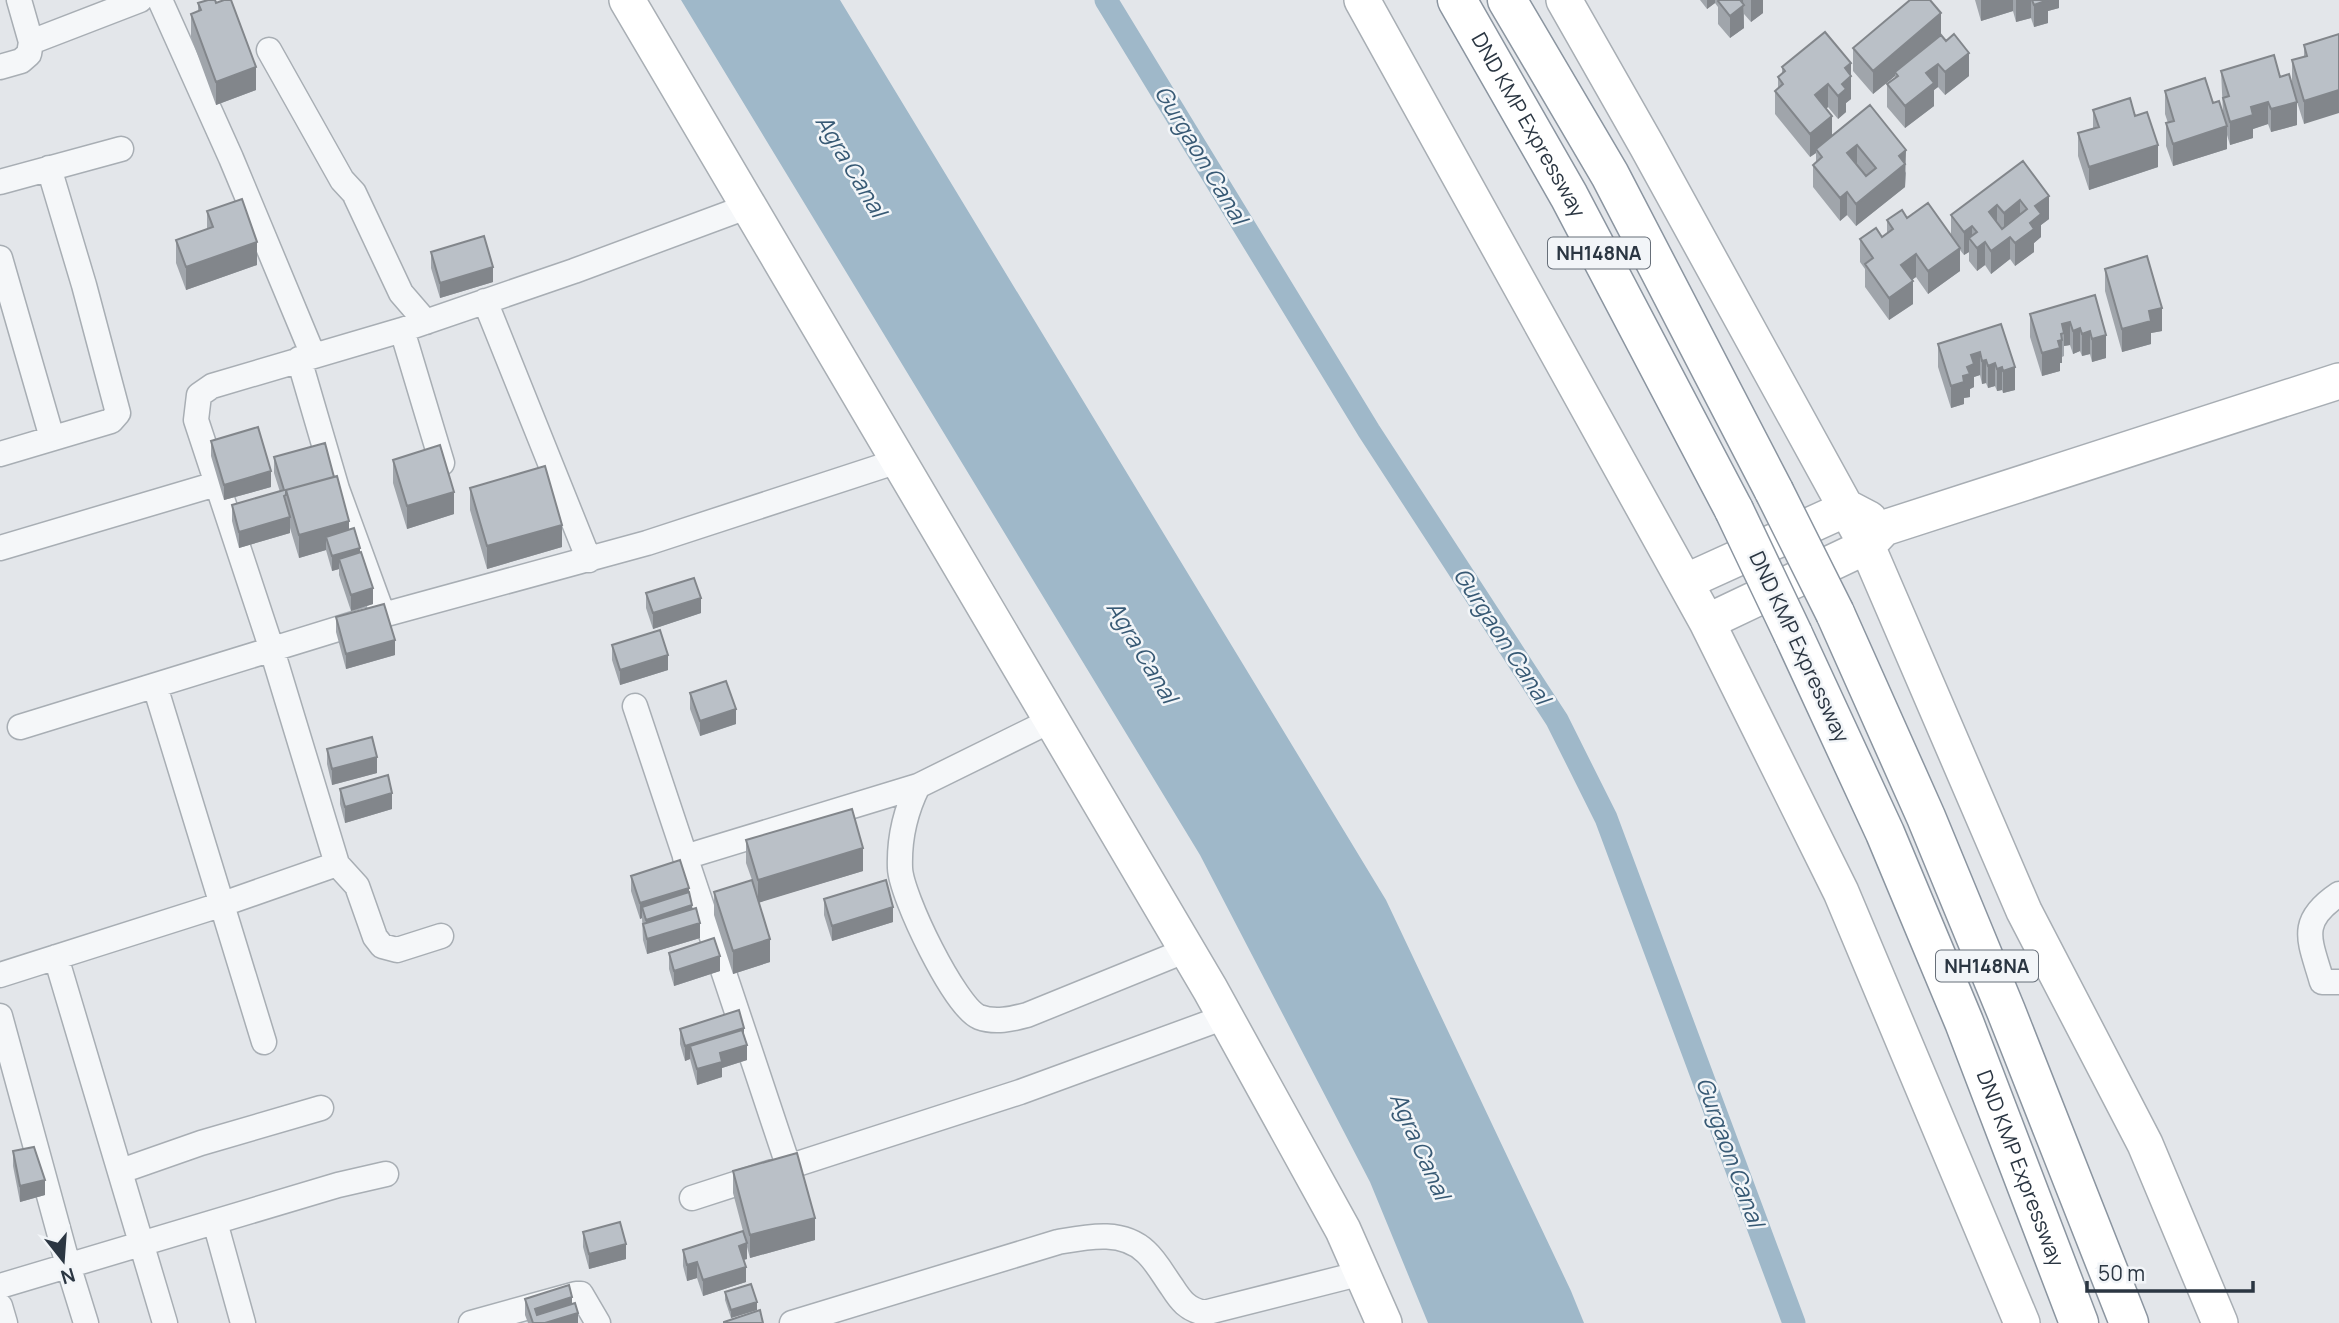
<svg xmlns="http://www.w3.org/2000/svg" width="2339" height="1323" viewBox="0 0 2339 1323" font-family="Manrope,sans-serif">
  <rect width="100%" height="100%" fill="#e3e6ea"/>
  <path fill="#9fb8c9" d="M681,0H840L1386,900L1571,1291L1584,1323H1428L1370,1182L1200,855Z"/>
  <g fill="none" stroke-linecap="round" stroke-linejoin="round">
    <path stroke="#9fb8c9" stroke-width="23" d="M1106,0L1369,431L1557,720L1606,818L1794,1323"/>
    <g stroke="#a8aeb4" stroke-width="27">
      <path id="street" d="M160,0L231,158L313,355
        M31,42L140,0
        M269,50L342,180L354,193L401,293L426,322
        M0,67L21,61L29,54L31,42L19,0
        M0,182L121,149
        M0,258L52,438
        M485,301L589,560
        M402,330L442,463
        M299,359L337,489L383,615
        M0,454L111,421L118,413L84,285L49,168
        M0,548L216,484
        M155,686L264,1042
        M635,706L789,1168
        M1052,720L918,786C905,812 899,839 900,868C901,896 955,1007 979,1017C995,1023 1012,1019 1027,1015L1187,950
        M20,727L383,615L647,543L898,461
        M685,857L918,786
        M337,864L357,886L375,937L382,946L397,950L441,936
        M2339,894C2297,922 2310,940 2322,982H2339
        M56,957L165,1323
        M0,975L220,905L337,864L272,650L196,420L199,395L212,386L402,330L574,271L749,206
        M0,1016L68,1265L86,1323
        M121,1171L201,1143L321,1108
        M692,1198L1020,1092L1225,1017
        M215,1222L243,1323
        M0,1286L338,1185L386,1174
        M0,1306L5,1323
        M471,1323L576,1294H581L598,1323
        M792,1323L1058,1242C1087,1237 1122,1229 1146,1252C1156,1261 1164,1276 1172,1287C1181,1301 1187,1309 1204,1313L1362,1273"/>
    </g>
    <g stroke="#a8aeb4" stroke-width="38">
      <path id="secondary" d="M627,0L1210,989L1343,1230L1384,1323
        M1362,0L1707,622L1841,892L2022,1323
        M1564,0L1647,146L1867,546L2024,911L2145,1144L2220,1323
        M1685,582L1848,508L1869,519
        M1707,622L1867,546L1884,528L2339,381"/>
    </g>
    <g stroke="#8b95a0" stroke-width="41">
      <g id="highway">
        <path id="s1" d="M1457,0L1569,196L1734,510"/>
        <path d="M1507,0L1610,175L1774,491"/>
        <path d="M1835,613L1926,817L2006,1011L2129,1323"/>
        <path id="s2" d="M1793,634L1885,833L1964,1022L2079,1323"/>
      </g>
    </g>
    <use href="#street" stroke="#f5f7f9" stroke-width="24"/>
    <use href="#secondary" stroke="#fff" stroke-width="35"/>
    <use href="#highway" stroke="#fff" stroke-width="38"/>
    <g stroke="#8b95a0" stroke-width="41" stroke-linecap="butt">
      <path id="highway-bridge" d="M1774,491L1835,613
        M1734,510L1793,634"/>
    </g>
    <use href="#highway-bridge" stroke="#fff" stroke-width="38"/>
  </g>
  <path fill="#a0a5ab" d="M1700,0H1763V13L1751,22L1744,14V28L1730,38L1718,24V7L1715,3L1707,9Z
    M1975,0H2059V8L2048,11V23L2034,27L2031,18L2016,22L2013,11L1981,21Z
    M198,3L256,90L216,105L191,37V14L198,11Z
    M2339,34L2304,124L2297,102V125L2271,132L2268,124L2253,129V138L2230,145L2227,135V149L2173,166L2166,146V123H2168L2165,114V91L2213,103L2223,113L2221,71L2280,77L2292,83V60L2304,57V45Z
    M1941,36L1969,76L1945,95L1938,87L1934,90V106L1905,128L1887,107V84L1895,78V76L1873,94L1853,71V48Z
    M1851,63V99L1846,103V112L1838,119L1828,107L1826,109L1832,135L1870,105L1906,173L1905,187L1856,226L1847,215L1840,221L1813,187V165L1816,162V153L1810,157L1775,114V91L1778,89V77L1782,74V67Z
    M2093,110L2135,116L2158,167L2089,190L2078,156V133L2093,128Z
    M2023,161L2049,219L2041,225V237L2034,243V252L2015,266L2010,259L1991,274L1985,265L1977,271L1969,261V252L1964,255L1960,250V271L1928,294L1916,277L1912,280L1913,304L1889,320L1865,287V269L1860,262V239L1882,237L1887,233V220L1907,218L1951,235V215Z
    M207,211L257,265L186,290L176,263V240L207,229Z
    M431,252L493,282L440,298L431,268Z
    M2105,269L2162,331L2151,333V344L2122,352L2105,291Z
    M2095,295L2106,358L2092,362L2090,354L2082,356L2080,351L2073,354L2070,345L2064,346V356L2062,357V363H2060V371L2042,376L2030,337V314Z
    M2001,324L2015,390L2003,393L2002,390L1997,391L1995,386L1988,388L1986,383L1982,384L1980,375L1974,377V387L1970,389V397L1964,398V404L1951,408L1938,367V344Z
    M211,441L271,487L224,500L211,456Z
    M274,457L349,530L360,552L373,604L351,611L339,575V569L332,571L326,550L299,558L290,528V533L239,548L232,521V505L280,492L274,473Z
    M393,460L454,514L407,529L393,483Z
    M470,488L562,547L487,569L470,510Z
    M646,593L701,613L653,629L646,608Z
    M336,617L395,655L346,669L336,632Z
    M612,645L668,670L620,685L612,660Z
    M690,693L736,724L700,736L690,709Z
    M327,749L377,773L332,785L327,764Z
    M340,789L392,809L345,823L340,804Z
    M746,840L863,871L759,902L770,962L733,974L714,915V892L752,880L746,863Z
    M631,876L689,893L700,938L647,954L643,940L642,918L640,919L631,891Z
    M824,899L893,922L832,941L824,915Z
    M669,953L720,971L674,986L669,969Z
    M680,1029L744,1036L747,1060L722,1068V1077L697,1085L690,1059L685,1061L680,1044Z
    M13,1151L45,1195L20,1202L13,1166Z
    M733,1171L815,1240L750,1258L747,1247V1259L743,1260L746,1282L703,1296L697,1278L687,1281L683,1266V1250L743,1231L733,1193Z
    M583,1232L626,1259L589,1269L583,1247Z
    M725,1292L757,1310L731,1318L725,1300Z
    M525,1299L572,1304L578,1323H528L525,1315Z"/>
  <path fill="#82868b" d="M1707,0H1715V3L1707,9Z
    M1736,0H1743L1744,28L1730,38V16Z
    M1751,0H1763V13L1751,22Z
    M1981,0H2013V11L1981,21Z
    M2016,0H2031V18L2016,22Z
    M2045,0H2059V8L2048,11V23L2034,27V5Z
    M1941,13V36L1895,72V76L1873,94V71Z
    M1969,53V76L1945,95V72Z
    M1851,63V99L1846,103V112L1838,119V96L1842,84L1845,68Z
    M1938,64V87L1934,90V106L1905,128V106L1926,73Z
    M256,67V90L216,105V82Z
    M1828,84V107L1815,118V95Z
    M2339,90V113L2304,124V101Z
    M2268,102V124L2253,129V138L2230,145V122L2251,107Z
    M2297,102V125L2271,132V109Z
    M1832,116V139L1816,149V153L1810,157V134Z
    M2227,126V149L2173,166V144Z
    M1857,145V168L1847,153Z
    M2158,145V167L2089,190V167Z
    M1906,150L1905,187L1856,226V204L1899,156Z
    M1847,192V215L1840,221V198Z
    M2049,196V219L2041,225V237L2034,243V252L2015,266V243L2035,206Z
    M2020,200V223L2004,236V213Z
    M1997,205V227L1989,212Z
    M1972,226V243L1969,238V252L1964,255V232Z
    M2010,237V259L1991,274V251Z
    M257,242V265L186,290V267Z
    M1985,242V265L1977,271V248Z
    M1960,248V271L1928,294V271Z
    M1916,254V277L1901,287V265Z
    M493,267V282L440,298V283Z
    M1913,281V304L1889,320V298Z
    M2162,308V331L2151,333V344L2122,352V329L2149,311Z
    M2070,322V345L2064,346V333L2062,324Z
    M2080,328V351L2073,354V331Z
    M2090,331V354L2082,356V334Z
    M2106,335V358L2092,362V339Z
    M2062,340V363H2060V371L2042,376V353L2058,341Z
    M1980,352V375L1974,377V387L1970,389V397L1964,398V404L1951,408V386L1963,376L1971,355Z
    M1986,360V383L1982,384V361Z
    M1995,363V386L1988,388V366Z
    M2002,367V390L1997,391V369Z
    M2015,367V390L2003,393V371Z
    M271,471V487L224,500V485Z
    M454,492V514L407,529V506Z
    M290,517V533L239,548V532Z
    M349,521V544L326,537V550L299,558V535Z
    M562,525V547L487,569V546Z
    M360,548V563L339,559V569L332,571V556Z
    M373,588V604L351,611V595Z
    M701,598V613L653,629V613Z
    M395,640V655L346,669V654Z
    M668,655V670L620,685V670Z
    M736,709V724L700,736V721Z
    M377,757V773L332,785V769Z
    M392,793V809L345,823V807Z
    M863,848V871L758,903V880Z
    M689,888V903L642,907V918L640,919V903Z
    M692,905V920L646,935V920Z
    M893,907V922L832,941V926Z
    M700,923V938L647,954V939Z
    M770,939V962L733,974V951Z
    M720,956V971L674,986V971Z
    M744,1028V1043L690,1046V1059L685,1061V1046Z
    M747,1045V1060L722,1068V1077L697,1085V1069L720,1053Z
    M45,1180V1195L20,1202V1186Z
    M815,1218V1240L750,1258V1235Z
    M747,1243V1259L739,1261V1246Z
    M626,1244V1259L589,1269V1254Z
    M697,1262V1278L687,1281V1265Z
    M746,1267V1282L703,1296V1280Z
    M572,1297V1313L539,1323L535,1309Z
    M757,1302V1310L731,1318V1310Z
    M578,1313V1323H545Z"/>
  <path fill="#bac0c7" stroke="#82868b" stroke-width="2" fill-rule="evenodd" d="M208,0H215L216,3L224,0H231L256,67L216,82L191,14L201,10L198,3Z
    M1719,0H1740L1744,5L1730,16L1718,1Z
    M1910,0H1930L1941,13L1873,71L1853,48Z
    M2032,0H2048L2034,5Z
    M1825,32L1851,63L1845,68L1851,76L1842,84L1846,89L1838,96L1828,84L1815,95L1832,116L1810,134L1775,91L1783,84L1778,77L1785,71L1782,67Z
    M1954,34L1969,53L1945,72L1938,64L1926,73L1934,83L1905,106L1887,84L1898,76L1895,72L1941,35L1946,41Z
    M2339,34V90L2304,101L2292,60L2307,56L2304,45Z
    M2274,55L2280,77L2289,74L2297,102L2271,109L2268,102L2251,107L2253,115L2230,122L2223,98L2229,96L2221,71Z
    M2205,78L2213,103L2219,101L2227,126L2173,144L2166,123L2174,121L2165,91Z
    M2130,98L2135,116L2147,112L2158,145L2089,167L2078,133L2099,127L2093,110Z
    M1870,105L1906,150L1899,156L1905,164L1856,204L1847,192L1840,198L1813,165L1822,157L1816,149ZM1857,145L1876,168L1866,176L1847,153Z
    M2023,161L2049,196L2035,206L2041,214L2030,223L2034,229L2015,243L2010,237L1991,251L1985,242L1977,248L1969,238L1977,232L1972,226L1964,232L1951,215ZM2020,200L2027,209L2002,229L1989,212L1997,205L2004,213Z
    M242,199L257,242L186,267L176,240L213,227L207,211Z
    M1928,203L1960,248L1928,271L1916,254L1901,265L1913,281L1889,298L1865,264L1873,258L1860,239L1876,228L1882,237L1893,229L1887,220L1902,210L1907,218Z
    M484,236L493,267L440,283L431,252Z
    M2147,256L2162,308L2149,311L2151,321L2122,329L2105,269Z
    M2095,295L2106,335L2092,339L2090,331L2082,334L2080,328L2073,331L2070,322L2062,324L2064,333L2061,334L2062,340L2058,341L2060,348L2042,353L2030,314Z
    M2001,324L2015,367L2003,371L2002,367L1997,369L1995,363L1988,366L1986,360L1982,361L1980,352L1971,355L1974,364L1967,367L1970,374L1963,376L1964,382L1951,386L1938,344Z
    M258,427L271,471L224,485L211,441Z
    M325,443L334,477L286,490V495L284,496L290,517L239,532L232,505L284,490L274,457Z
    M440,445L454,492L407,506L393,460Z
    M545,466L562,525L487,546L470,488Z
    M337,476L349,521L299,535L286,490Z
    M354,528L360,548L332,556L326,537Z
    M361,552L373,588L351,595L339,559Z
    M694,578L701,598L653,613L646,593Z
    M384,604L395,640L346,654L336,617Z
    M660,630L668,655L620,670L612,645Z
    M726,681L736,709L700,721L690,693Z
    M372,737L377,757L332,769L327,749Z
    M388,775L392,793L345,807L340,789Z
    M852,809L863,848L758,880L746,840Z
    M680,860L689,888L640,903L631,876Z
    M752,880L770,939L733,951L714,892Z
    M886,880L893,907L832,926L824,899Z
    M689,892L692,905L646,920L642,907Z
    M696,908L700,923L647,939L643,924Z
    M714,938L720,956L674,971L669,953Z
    M739,1010L744,1028L685,1046L680,1029Z
    M742,1030L747,1045L720,1053L722,1062L697,1069L690,1046Z
    M34,1147L45,1180L20,1186L13,1151Z
    M797,1153L815,1218L750,1235L733,1171Z
    M620,1222L626,1244L589,1254L583,1232Z
    M743,1231L747,1243L739,1246L746,1267L703,1280L697,1262L687,1265L683,1250Z
    M751,1284L757,1302L731,1310L725,1292Z
    M569,1285L572,1297L535,1309L537,1315L575,1303L578,1313L545,1323H533L525,1299Z
    M760,1310L763,1323H724V1322Z"/>
  <g text-anchor="middle" stroke-width="5" stroke-linejoin="round" paint-order="stroke">
    <g fill="#f2f5f8" stroke="#676f79" stroke-width="2">
      <rect x="1548" y="237.5" width="102" height="31" rx="5"/>
      <rect x="1936" y="950.5" width="102" height="31" rx="5"/>
    </g>
    <g font-size="19" font-weight="bold" fill="#2b3642">
      <text x="1599" y="260">NH148NA</text>
      <text x="1987" y="973">NH148NA</text>
    </g>
    <g font-size="21" fill="#2b3642" stroke="#f2f5f8">
      <text dy="7" stroke="none"><textPath href="#s1" startOffset="144">DND KMP Expressway</textPath></text>
      <text transform="translate(1799 647) rotate(65)" y="7">DND KMP Expressway</text>
      <text dy="7" stroke="none"><textPath href="#s2" startOffset="581">DND KMP Expressway</textPath></text>
    </g>
    <g font-size="23" font-style="italic" fill="#375974" stroke="#f2f5f8">
      <text transform="translate(1201 155) rotate(59)" y="8">Gurgaon Canal</text>
      <text transform="translate(851 166) rotate(59)" y="8">Agra Canal</text>
      <text transform="translate(1502 636) rotate(57)" y="8">Gurgaon Canal</text>
      <text transform="translate(1142 652) rotate(59)" y="8">Agra Canal</text>
      <text transform="translate(1420 1146) rotate(66)" y="8">Agra Canal</text>
      <text transform="translate(1730 1152) rotate(70)" y="8">Gurgaon Canal</text>
    </g>
  </g>
  <g transform="translate(63 1260) rotate(163)" stroke="#f2f5f8" stroke-width="5" paint-order="stroke">
  <path d="M0-5L12 26L0 18L-12 26Z" fill="#2b3642"/>
  <text y="-10" font-size="19" font-weight="bold" text-anchor="middle" fill="#2b3642">N</text>
  </g>
  <path d="M2087 1281v10h166v-10" fill="none" stroke="#2b3642" stroke-width="3.5"/>
  <text x="2098" y="1281" font-size="21" fill="#2b3642" stroke="#f2f5f8" stroke-width="5" paint-order="stroke">50 m</text>
</svg>
